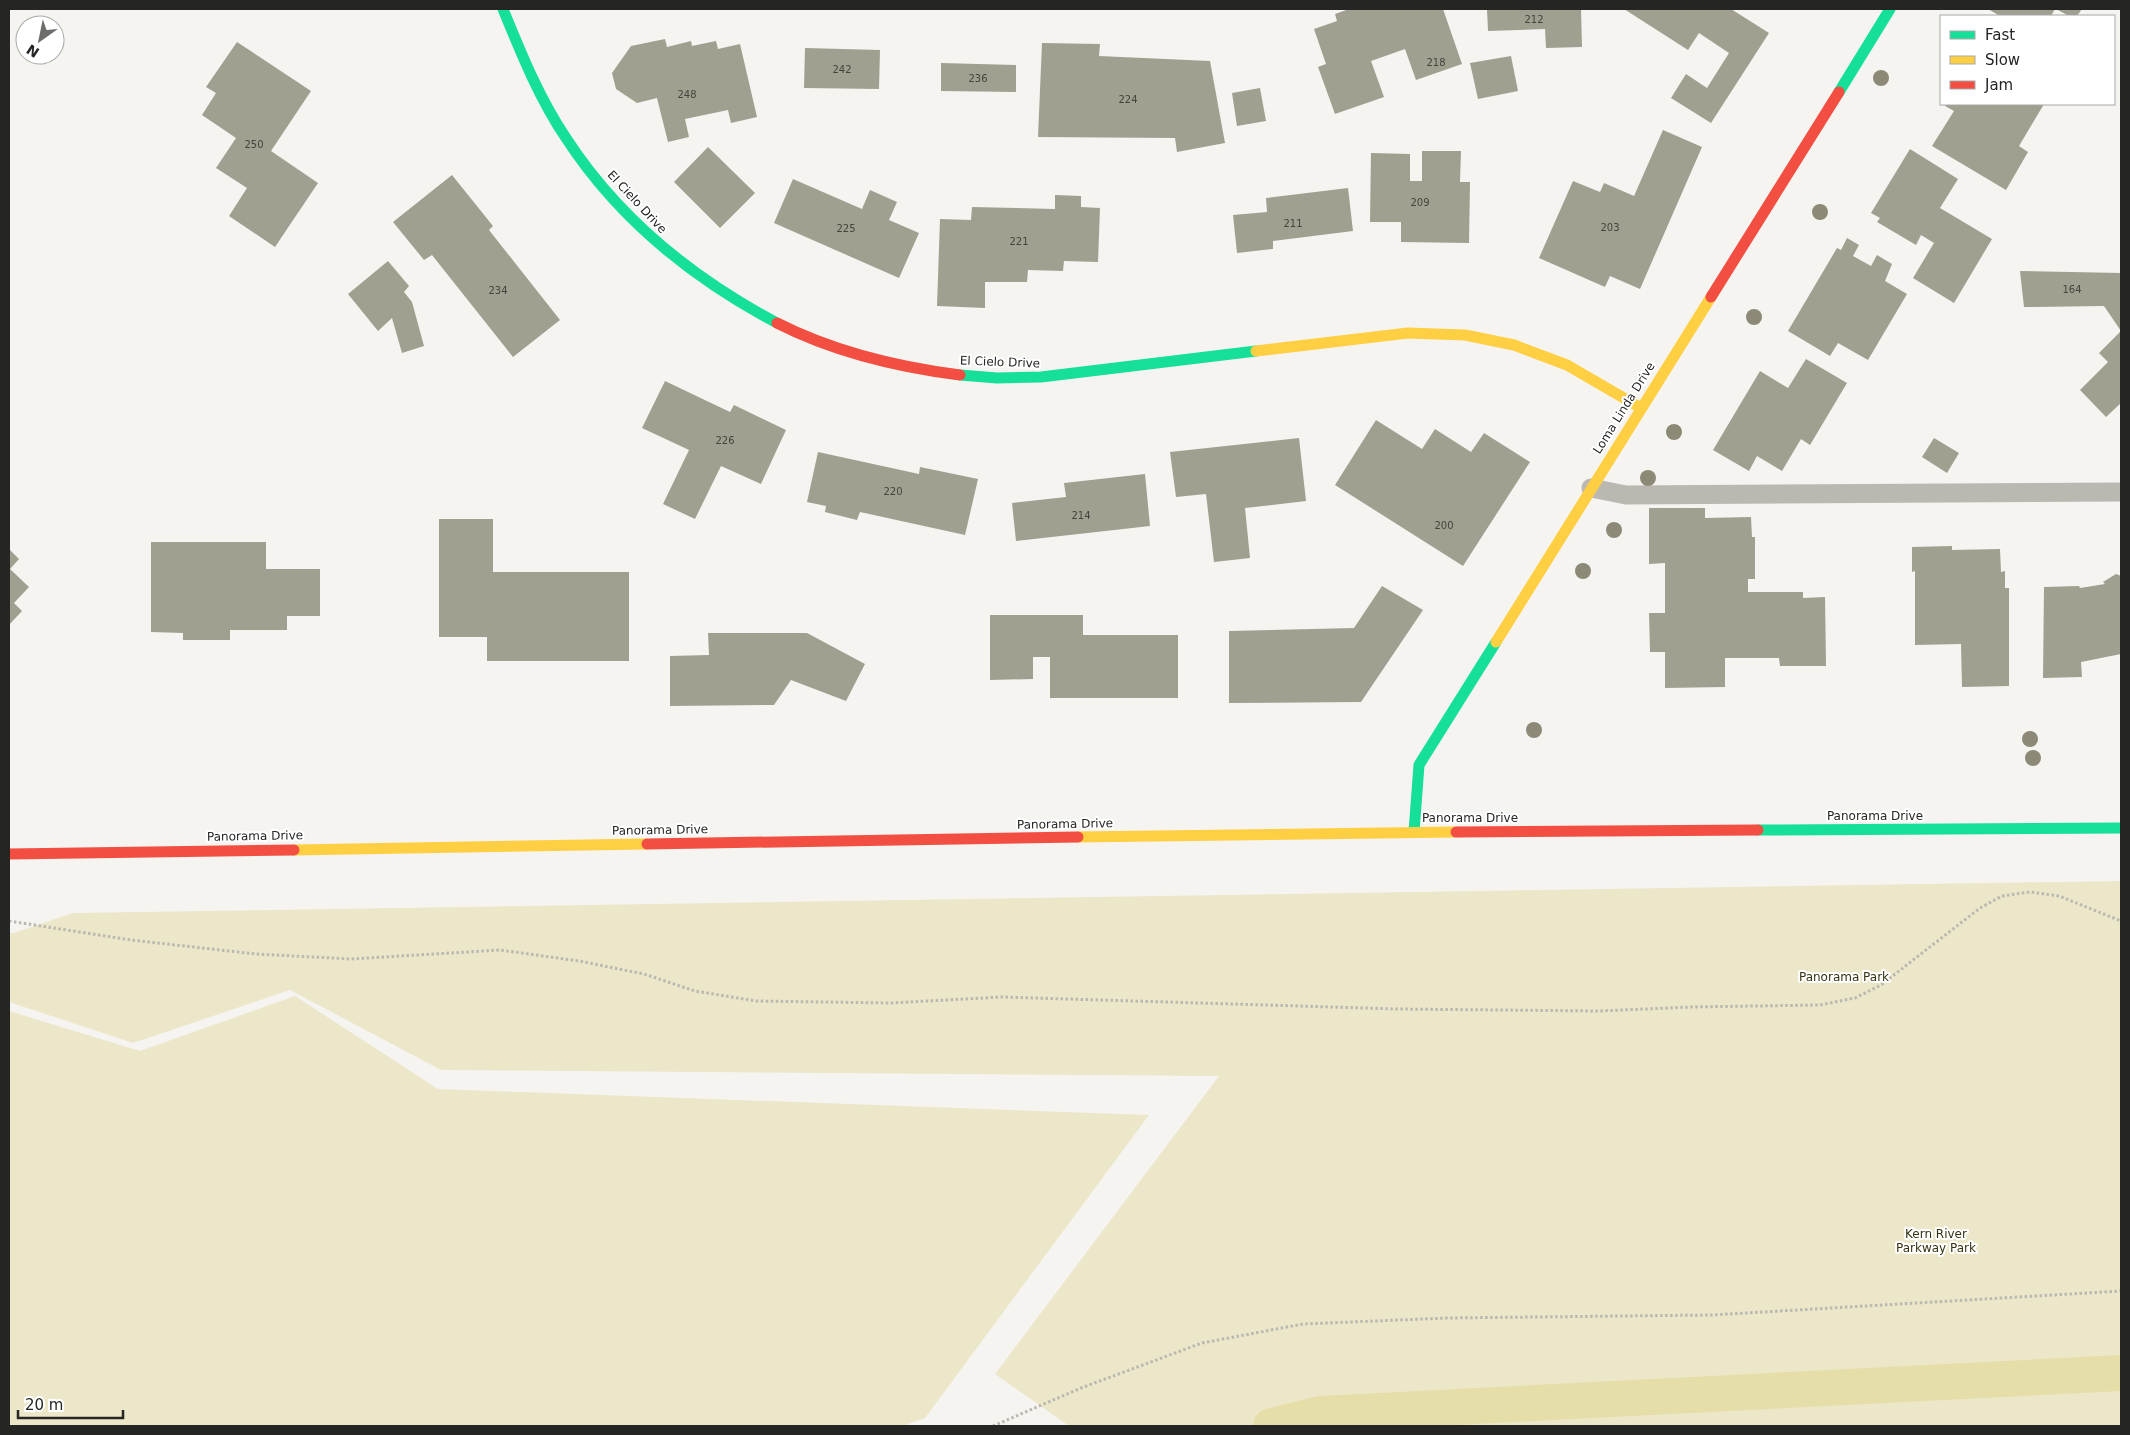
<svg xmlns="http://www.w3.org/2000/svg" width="2130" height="1435" viewBox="0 0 2130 1435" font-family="'DejaVu Sans',sans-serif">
  <rect width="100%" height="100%" fill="#f5f4f1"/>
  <path fill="#ece7c9" d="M2121,881V1426H1069L995,1374L1219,1076L441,1070L290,990L133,1043L9,1002V933H14L73,913Z
    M295,996L438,1089L1149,1115L925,1418L902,1426H9V1011L140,1051Z"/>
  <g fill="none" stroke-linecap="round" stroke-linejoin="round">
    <path stroke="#e5dea9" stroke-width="36" d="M1271,1426L1321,1414L2121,1373"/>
  </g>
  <path fill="#a19f8f" d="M1349,9H1443L1462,64L1416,80L1405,49L1371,61L1384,97L1335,114L1318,67L1326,64L1314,29L1337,21L1335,14Z
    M1487,9H1581L1582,47L1546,48L1545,29L1488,31Z
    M1624,9H1731L1769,33L1711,123L1671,98L1686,74L1707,88L1729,53L1699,33L1688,50Z
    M1988,9H2055L2051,16H2000Z
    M2056,9H2082L2077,16H2069Z
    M665,39L667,47L691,41L692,46L716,41L718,49L740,44L757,117L731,123L728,110L685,119L689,137L668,142L657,98L637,103L616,89L612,73L631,46Z
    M237,42L311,91L271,151L318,183L275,247L229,216L247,188L216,168L236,138L202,115L216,93L206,87Z
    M1042,43L1100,44L1099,56L1210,61L1225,143L1177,152L1175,138L1038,137Z
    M805,48L880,50L879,89L804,88Z
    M1511,56L1518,91L1478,99L1470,63Z
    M941,63L1016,65V92L941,91Z
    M1260,88L1266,121L1237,126L1232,93Z
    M1946,104H2044L2019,146L2028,152L2006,190L1932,146L1954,111L1945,106Z
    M1663,130L1702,147L1640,289L1610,276L1605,287L1539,258L1573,181L1600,192L1604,183L1634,196Z
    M708,147L755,193L720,228L674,182Z
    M1910,149L1958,179L1940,208L1992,239L1954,303L1913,278L1934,243L1921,235L1916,245L1877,222L1880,218L1871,213Z
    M1422,151H1461L1460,182H1470L1469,243L1401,242V222H1370L1371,153L1410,154V181H1422Z
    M452,175L493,226L489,230L560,320L513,357L432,255L424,260L393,222Z
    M793,179L862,209L870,190L897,202L889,220L919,233L899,278L774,223Z
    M1348,188L1353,231L1273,241V249L1237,253L1233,215L1267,212L1266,198Z
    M1055,195L1081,196V207L1100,208L1098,262L1064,261L1063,271L1028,270L1027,282H985V308L937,306L940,219L971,220L972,207L1055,209Z
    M1847,238L1859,245L1853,256L1871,266L1877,255L1892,264L1885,281L1907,294L1868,360L1838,343L1830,356L1788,331L1837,248L1841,250Z
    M388,261L409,286L404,292L412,302L424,346L402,353L392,318L378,331L348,294Z
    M2020,271L2121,273V331L2104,306L2024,307Z
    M2121,331V403L2106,417L2080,390L2108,362L2099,353Z
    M1806,359L1847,383L1810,445L1801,439L1782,471L1757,456L1749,471L1713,450L1760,371L1788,388Z
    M665,381L730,412L734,405L786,430L761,484L721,466L695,519L663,504L689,450L642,428Z
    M1376,420L1422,449L1435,429L1471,452L1484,433L1530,462L1463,566L1335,485Z
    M1299,438L1306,501L1245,508L1250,558L1214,562L1206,494L1176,497L1170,452Z
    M1934,438L1959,453L1947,473L1922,457Z
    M818,452L919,474L920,467L978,479L965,535L860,512L857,520L825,512L826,506L807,502Z
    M1145,474L1150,526L1016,541L1012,503L1066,497L1064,483Z
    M1649,508H1705V518L1751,517L1752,537H1755V579H1748V592H1803V598L1825,597L1826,666H1780L1779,658H1725V687L1665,688V652H1650L1649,613H1665V563L1649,564Z
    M439,519H493V572H629V661H487V637H439Z
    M151,542H266V569H320V616H287V630H230V640H183V633L151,632Z
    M1952,546V550L2000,549L2001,572L2005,571V588H2009V686L1962,687L1961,644L1915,645V571L1912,572V547Z
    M9,549L19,559L10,569L29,587L14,603L22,611L9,625Z
    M2116,574L2121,576V654L2081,662L2082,677L2043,678L2044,587L2079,586L2080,588L2105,584L2103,582Z
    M1382,586L1423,610L1361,702L1229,703V631L1354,628Z
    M990,615H1083V635H1178V698H1050V657H1033V679L990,680Z
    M708,633H807L865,664L846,701L791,680L774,705L670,706V656L709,655Z"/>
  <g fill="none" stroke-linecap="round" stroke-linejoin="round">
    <path stroke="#b9b8b1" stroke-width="3" stroke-dasharray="2.5 2.5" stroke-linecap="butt" d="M9,921L131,940L256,954L351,959L500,950L579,961L644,974L695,991L756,1001L890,1003L1002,997L1397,1009L1599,1011L1691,1007L1820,1005L1855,998L1881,985L1980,908L2002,896L2030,892L2059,896L2121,921
      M993,1426L1081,1388L1202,1343L1303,1324L1447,1318L1712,1315L2121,1291"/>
    <path stroke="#bab8b1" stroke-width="19" d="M1591,488L1626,495L2121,492"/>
    <path stroke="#16e098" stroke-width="11" d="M503,9C521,53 539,98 566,138C618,218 694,279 777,323
      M1839,92L1890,9
      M960,375L997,378L1041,377L1256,351
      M1758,830L2121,828
      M1414,832L1419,765L1496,642"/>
    <path stroke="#ffcf43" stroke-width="11" d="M1256,351L1408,333L1465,335L1514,345L1567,365L1641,408
      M1496,642L1711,297
      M1078,837L1456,832
      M294,850L647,844"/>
    <path stroke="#f24e42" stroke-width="11" d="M1711,297L1839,92
      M777,323C834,352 897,367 960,375
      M1456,832L1758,830
      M647,844L1078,837
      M9,854L294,850"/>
  </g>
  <g fill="#8c8976">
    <circle cx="1881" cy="78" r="8"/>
    <circle cx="1820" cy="212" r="8"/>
    <circle cx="1754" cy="317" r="8"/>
    <circle cx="1674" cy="432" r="8"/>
    <circle cx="1648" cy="478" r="8"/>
    <circle cx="1614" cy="530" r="8"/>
    <circle cx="1583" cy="571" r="8"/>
    <circle cx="1534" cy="730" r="8"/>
    <circle cx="2030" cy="739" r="8"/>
    <circle cx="2033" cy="758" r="8"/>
  </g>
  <g text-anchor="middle" stroke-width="4" stroke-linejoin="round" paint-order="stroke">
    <g font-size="10" fill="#44443e">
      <text x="1534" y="23">212</text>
      <text x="1436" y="66">218</text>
      <text x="842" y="73">242</text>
      <text x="978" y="82">236</text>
      <text x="687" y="98">248</text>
      <text x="1128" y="103">224</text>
      <text x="254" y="148">250</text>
      <text x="1420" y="206">209</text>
      <text x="1293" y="227">211</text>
      <text x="1610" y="231">203</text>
      <text x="846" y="232">225</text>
      <text x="1019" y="245">221</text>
      <text x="2072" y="293">164</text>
      <text x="498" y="294">234</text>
      <text x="725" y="444">226</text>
      <text x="893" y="495">220</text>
      <text x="1081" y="519">214</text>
      <text x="1444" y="529">200</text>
    </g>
    <g font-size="12" fill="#252523" stroke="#fff">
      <text transform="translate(637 202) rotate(47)" y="4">El Cielo Drive</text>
      <text transform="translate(1000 362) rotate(2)" y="4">El Cielo Drive</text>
      <text transform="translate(1624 408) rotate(-58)" y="4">Loma Linda Drive</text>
      <text x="1875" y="820">Panorama Drive</text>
      <text x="1470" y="822">Panorama Drive</text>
      <text transform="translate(1065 824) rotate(-1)" y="4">Panorama Drive</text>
      <text transform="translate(660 830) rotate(-1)" y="4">Panorama Drive</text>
      <text transform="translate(255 836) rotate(-1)" y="4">Panorama Drive</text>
    </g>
    <g font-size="12" fill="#363211" stroke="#fff">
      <text x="1844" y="981">Panorama Park</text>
      <text x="1936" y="1238">Kern River<tspan x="1936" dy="14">Parkway Park</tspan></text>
    </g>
  </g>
  <rect width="2130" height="1435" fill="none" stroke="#252523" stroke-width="20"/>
  <rect x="1940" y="15" width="175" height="90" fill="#ffffff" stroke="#a8a8a7"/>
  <rect x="1950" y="31" width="25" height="8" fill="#16e098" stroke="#a8a8a7"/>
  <text x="1985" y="40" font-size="15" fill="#252523">Fast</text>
  <rect x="1950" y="56" width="25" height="8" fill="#ffcf43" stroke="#a8a8a7"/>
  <text x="1985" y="65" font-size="15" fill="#252523">Slow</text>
  <rect x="1950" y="81" width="25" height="8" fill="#f24e42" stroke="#a8a8a7"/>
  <text x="1985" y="90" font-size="15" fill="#252523">Jam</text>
  <g transform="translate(40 40) rotate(213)"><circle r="24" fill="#ffffff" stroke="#a8a8a7"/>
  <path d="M0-4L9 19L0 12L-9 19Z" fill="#6e6d6b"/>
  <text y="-8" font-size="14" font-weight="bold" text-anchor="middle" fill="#252523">N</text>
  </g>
  <path d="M18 1410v8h105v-8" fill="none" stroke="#252523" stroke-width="2.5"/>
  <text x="25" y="1410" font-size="15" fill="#252523" stroke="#ffffff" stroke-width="4" paint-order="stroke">20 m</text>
</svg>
